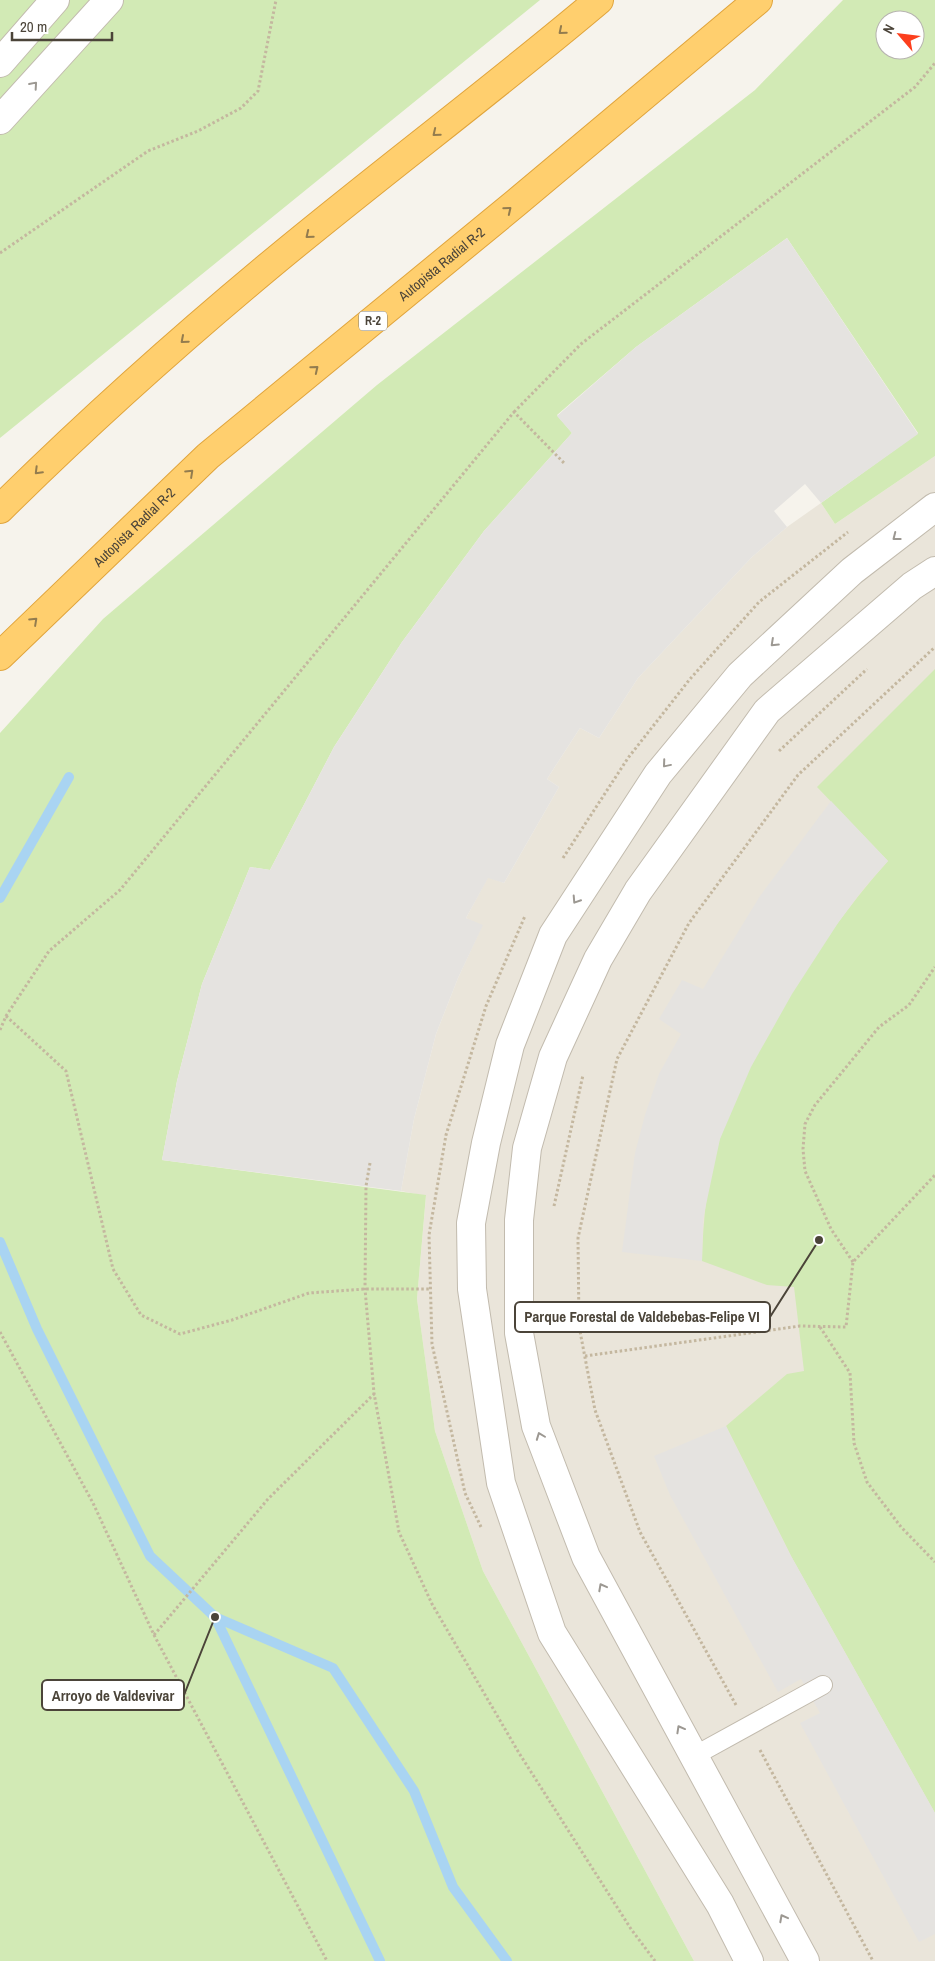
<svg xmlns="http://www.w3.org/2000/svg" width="935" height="1961" viewBox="0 0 935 1961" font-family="'Archivo Narrow',sans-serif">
  <rect width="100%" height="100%" fill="#f6f3ec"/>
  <path fill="#eae5da" d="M935,456V1961H694L483,1571L435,1431L417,1299L426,1196L401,1191L414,1119L436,1034L458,978L482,926L466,918L488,877L504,883L559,787L547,779L580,728L599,738L638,678L752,557L787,527L821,503L835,524Z"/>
  <path fill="#d2eab5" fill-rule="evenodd" d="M0,0H540L0,438Z
    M843,0H935V456L835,524L821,503L918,433L787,238L636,347L557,415L572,433L484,531L402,642L334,747L270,870L250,867L202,984L177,1081L162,1160L426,1195L417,1299L435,1431L483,1571L694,1961H0V733L103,619L377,385L755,90ZM885,20H915V50H885Z
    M935,669V1813L791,1556L726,1426L787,1374L804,1371L794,1287L767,1285L702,1261C703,1220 707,1177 720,1138C753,1043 821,936 888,861L817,787Z"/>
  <path fill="#e5e3e0" d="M787,238L918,434L821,503L805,484L774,511L787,527L752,557L638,678L599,738L580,728L547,779L559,787L504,883L488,878L466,918L483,925L458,978L436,1034L414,1119L401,1191L162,1160L177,1081L202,984L250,867L270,870L334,747L402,642L484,531L572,433L557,416L636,347Z
    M831,801L888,861L863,889L838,923L792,994L751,1067L720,1139L703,1219L702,1261L622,1252L635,1153L645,1115L659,1074L681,1034L659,1019L682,980L703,989L760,896Z
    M726,1426L791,1556L935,1813V1934L919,1942L800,1723L820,1713L801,1679L778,1692L670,1495L654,1456Z"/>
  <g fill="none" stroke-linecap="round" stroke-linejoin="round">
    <path stroke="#a9d4f2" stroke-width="10" d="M0,898L69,777
      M0,1242L37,1329L150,1556L215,1617L380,1961
      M215,1617L333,1668L414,1791L453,1887L507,1961"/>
    <g stroke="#c2bbae" stroke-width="20">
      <path id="service" d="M694,1756L823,1685"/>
    </g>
    <g stroke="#c2bbae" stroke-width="30">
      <path id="minor" d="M0,63L55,0
        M0,120L109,0"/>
    </g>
    <g stroke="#c2bbae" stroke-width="30">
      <path id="tertiary" d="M749,1961L720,1904L552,1633L501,1483L472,1289L471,1223L486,1143L510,1045L553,935L658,774L740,675L852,571L935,507
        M805,1961L586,1557L536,1426L519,1333V1220L527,1148L553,1057L598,959L638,891L767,711L912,586L935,571"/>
    </g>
    <g stroke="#e0a43c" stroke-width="30">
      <g id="motorway">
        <path d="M0,509C84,426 173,346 264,270C374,178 489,93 599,0"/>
        <path id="s1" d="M0,656L208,456L517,202L758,0"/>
      </g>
    </g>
    <path stroke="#c4b79f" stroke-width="3" stroke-dasharray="2.5 2.5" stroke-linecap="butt" d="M0,253L148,151L198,131L241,108L258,91L276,0
      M514,412L581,344L915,87L935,63
      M779,751L867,669
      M563,858L628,758L690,679L759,602L848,532
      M6,1016L66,1071L113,1269L141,1315L180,1334L232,1320L309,1293L365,1289H431
      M0,1030L6,1016L49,951L120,890L514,412L565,464
      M370,1163L366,1186L365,1289L374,1393L399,1532L432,1604L519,1753L631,1929L655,1961
      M554,1206L583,1075
      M853,1262L831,1229L805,1171L803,1149L805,1124L815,1105L843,1071L879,1027L909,1005L935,967
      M820,1327L850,1373L854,1443L867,1482L901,1527L935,1562
      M0,1332L93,1503L154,1635L327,1961
      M585,1356L800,1326L846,1327L853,1262L935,1175
      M481,1527L465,1493L432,1344L429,1235L446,1135L486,1006L525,916
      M154,1635L268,1499L374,1394
      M736,1705L640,1532L595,1410L579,1326L578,1238L617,1059L689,923L798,775L935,647
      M760,1750L873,1961"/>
    <use href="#service" stroke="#fff" stroke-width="18"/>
    <use href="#minor" stroke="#fff" stroke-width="28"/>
    <use href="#tertiary" stroke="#fff" stroke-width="28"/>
    <use href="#motorway" stroke="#ffcf6e" stroke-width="28"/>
  </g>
  <defs><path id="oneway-chevron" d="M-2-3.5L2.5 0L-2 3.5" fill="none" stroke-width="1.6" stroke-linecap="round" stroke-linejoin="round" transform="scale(1.25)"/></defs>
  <g stroke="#937c4e">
    <use href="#oneway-chevron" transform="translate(562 31) rotate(140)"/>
    <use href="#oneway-chevron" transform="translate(436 133) rotate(141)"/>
    <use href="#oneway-chevron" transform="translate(508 210) rotate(-39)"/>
    <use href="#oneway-chevron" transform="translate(309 235) rotate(141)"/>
    <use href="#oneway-chevron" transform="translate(184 340) rotate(139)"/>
    <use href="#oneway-chevron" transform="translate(315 369) rotate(-39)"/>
    <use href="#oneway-chevron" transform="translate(38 471) rotate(135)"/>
    <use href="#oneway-chevron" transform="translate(190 473) rotate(-43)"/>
    <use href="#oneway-chevron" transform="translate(34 621) rotate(-43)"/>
  </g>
  <g stroke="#9c9892">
    <use href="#oneway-chevron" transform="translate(34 85) rotate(-49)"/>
    <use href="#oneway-chevron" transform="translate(896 537) rotate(142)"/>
    <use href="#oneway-chevron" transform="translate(774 643) rotate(137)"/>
    <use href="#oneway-chevron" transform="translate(666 764) rotate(130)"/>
    <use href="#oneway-chevron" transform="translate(576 900) rotate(123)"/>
    <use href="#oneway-chevron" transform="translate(540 1436) rotate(-111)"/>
    <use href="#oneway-chevron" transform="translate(602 1587) rotate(-118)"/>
    <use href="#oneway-chevron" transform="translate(680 1729) rotate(-119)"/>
    <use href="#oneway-chevron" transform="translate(783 1918) rotate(-118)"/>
  </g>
  <g text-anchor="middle" stroke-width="5" stroke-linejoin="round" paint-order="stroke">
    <rect fill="#fff" stroke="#817c74" stroke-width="1" x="359" y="311.5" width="28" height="19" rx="4"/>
    <g font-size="12" font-weight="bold" fill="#4b4439">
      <text x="373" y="325">R-2</text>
    </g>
    <g font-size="14" fill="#4b4439" stroke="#fff">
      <text dy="5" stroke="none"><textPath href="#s1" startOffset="591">Autopista Radial R-2</textPath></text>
      <text dy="5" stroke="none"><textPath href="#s1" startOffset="186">Autopista Radial R-2</textPath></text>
    </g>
  </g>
  <path fill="none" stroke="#4b4439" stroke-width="2" d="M819 1240L770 1317M215 1617L184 1695"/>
  <g fill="#4b4439" stroke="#fff" stroke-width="2">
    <circle cx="819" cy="1240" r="5"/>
    <circle cx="215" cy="1617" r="5"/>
  </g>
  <g fill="#fff" stroke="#4b4439" stroke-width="2">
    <rect x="515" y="1302" width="255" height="30" rx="5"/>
    <rect x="42" y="1680" width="142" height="30" rx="5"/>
  </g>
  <g font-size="15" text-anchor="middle" font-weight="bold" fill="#4b4439">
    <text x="642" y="1322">Parque Forestal de Valdebebas-Felipe VI</text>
    <text x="113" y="1701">Arroyo de Valdevivar</text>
  </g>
  <g transform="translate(900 35) rotate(298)"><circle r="24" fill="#ffffff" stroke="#b7b4b0"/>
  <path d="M0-4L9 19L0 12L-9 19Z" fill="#fc3f1d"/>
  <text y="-8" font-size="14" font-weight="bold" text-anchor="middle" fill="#4b4439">N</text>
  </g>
  <path d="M12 32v8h100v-8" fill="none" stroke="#4b4439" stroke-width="2.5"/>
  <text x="20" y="32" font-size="15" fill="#4b4439" stroke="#ffffff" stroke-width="4" paint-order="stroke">20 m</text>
</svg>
